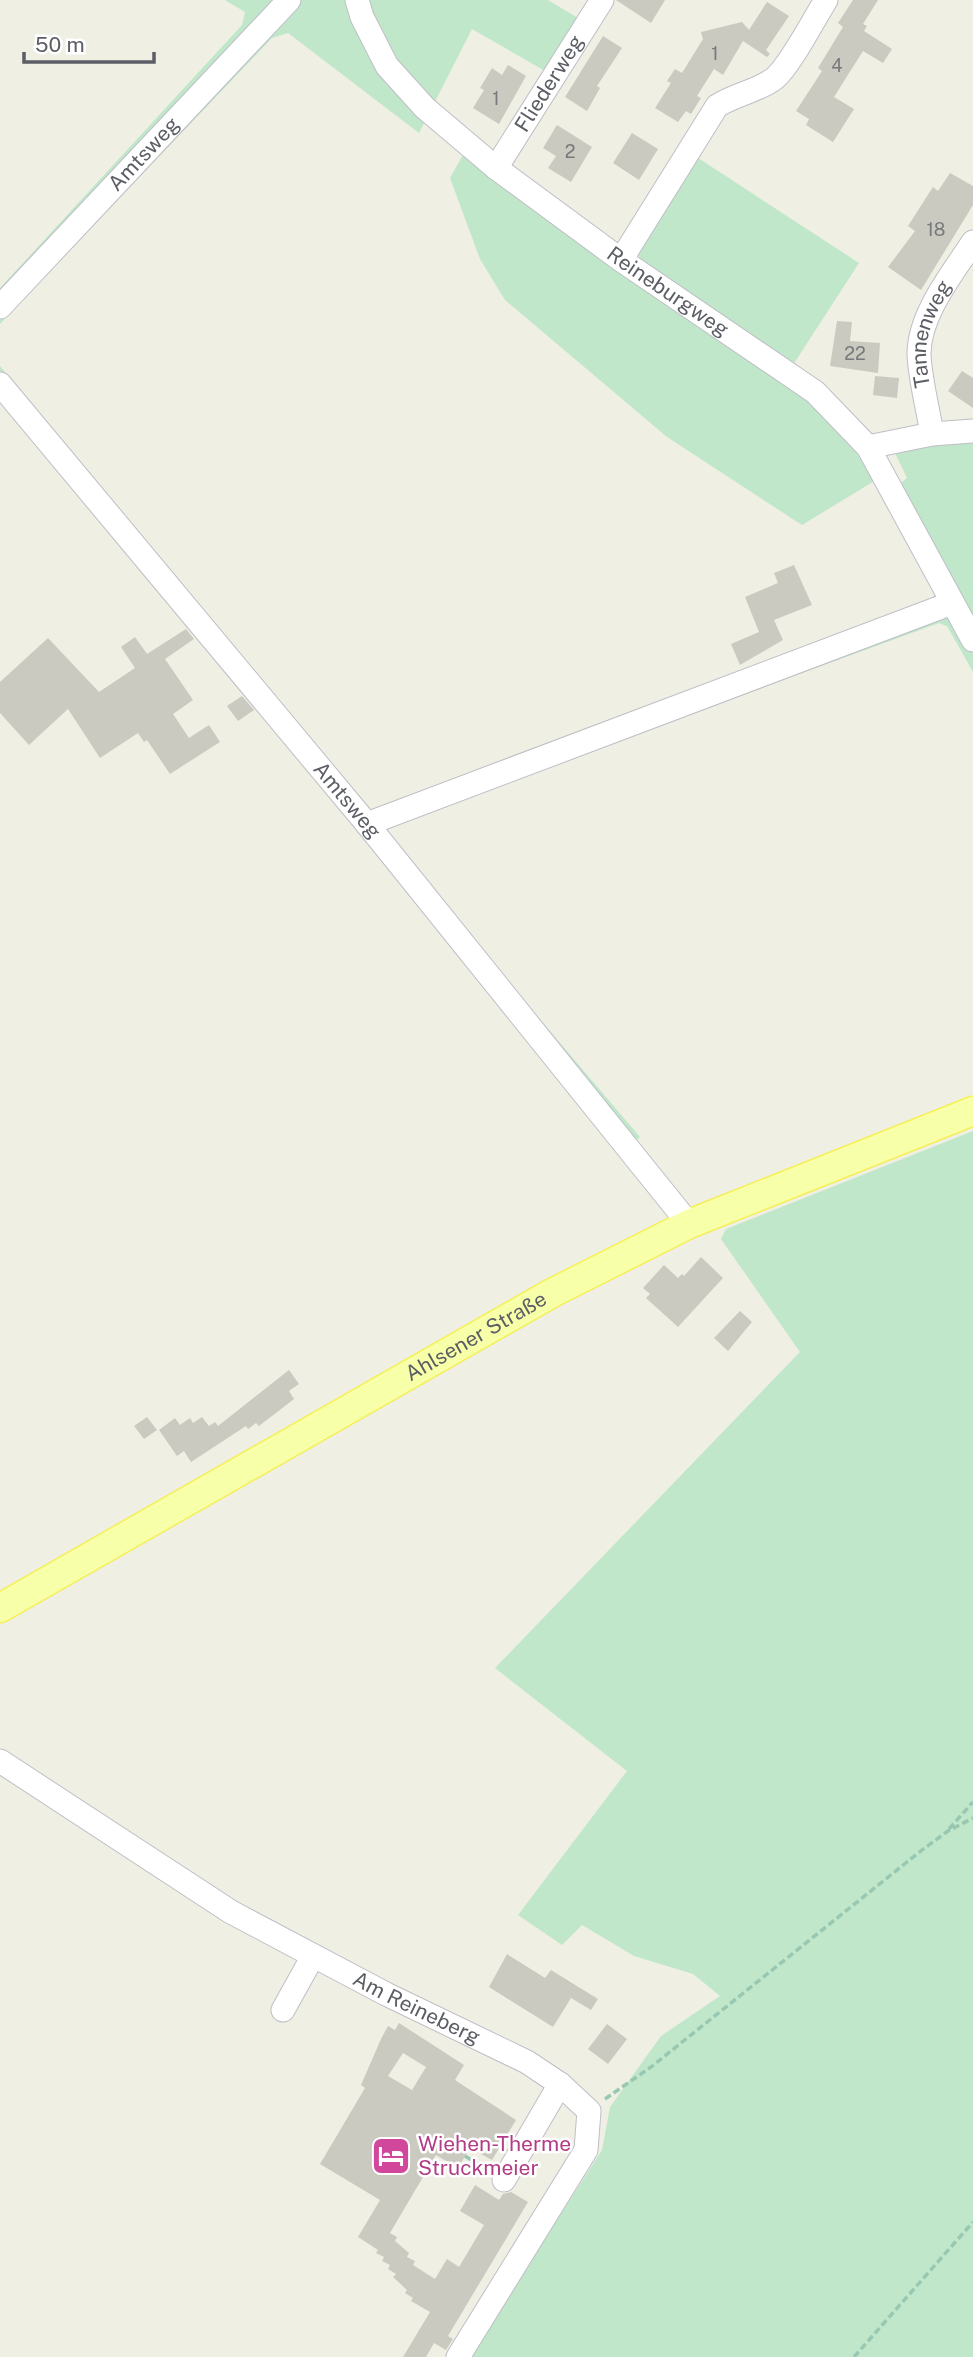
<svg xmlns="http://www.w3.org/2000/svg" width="973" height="2357" viewBox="0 0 973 2357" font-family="'Public Sans',sans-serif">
  <rect width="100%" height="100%" fill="#efefe4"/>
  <path fill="#c0e7ca" d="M225,0H548L578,18L545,71L472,29L419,133L288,33L272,38L0,324V288L242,25L245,12Z
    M464,153L797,392L838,428L876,480L802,525L667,437L505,300L480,259L450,178Z
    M695,156L859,263L791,368L640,263L638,248Z
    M0,366L363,808L377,814L927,604L936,593L898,485L907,478L894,451L933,442L973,440V672L947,626L939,623L390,823L386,832L390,843L640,1137L626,1150L0,401Z
    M973,1131V2357H469L602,2150L610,2107L661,2036L720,1996L693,1974L634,1956L582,1925L562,1945L518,1915L627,1771L495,1668L800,1352L721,1239L726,1229Z"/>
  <path fill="#cacac0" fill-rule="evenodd" d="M616,0H665L651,23Z
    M853,0H878L863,24L867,26L864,31L892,49L883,63L863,51L834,97L854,109L833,142L806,125L809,119L796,111L822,71L818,68L843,27L838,23Z
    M767,2L789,16L766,50L770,54L767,57L743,41L723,75L714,69L697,96L701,98L691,114L686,111L678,122L655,108L671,83L667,81L675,69L682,73L703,39L701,32L742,22L749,30Z
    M603,36L622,48L597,86L600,88L587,111L565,97Z
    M508,65L526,76L499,124L473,108L484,90L480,88L492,68L502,75Z
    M557,125L592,147L571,182L548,168L556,156L543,148Z
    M632,133L658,149L639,180L613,163Z
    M950,173L973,186V205L921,290L888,267L915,231L908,226L933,187L938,191Z
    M837,321L852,322L850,341L880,343L878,373L830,366Z
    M962,371L973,378V408L948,391Z
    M875,376L899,378L897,398L873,395Z
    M794,565L812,605L774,620L783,640L740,665L731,644L759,632L745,597L778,583L774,573Z
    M186,629L194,639L165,659L193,700L173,714L189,738L209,725L220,742L170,774L147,740L144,742L138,733L100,758L68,709L29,745L0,713V682L48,638L99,692L135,668L121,647L135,637L147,654Z
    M242,696L254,710L238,721L227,706Z
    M701,1257L723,1278L678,1327L646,1298L650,1294L643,1288L664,1265L678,1278L682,1274L684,1276Z
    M740,1311L752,1322L728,1351L714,1338Z
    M289,1370L299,1384L289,1391L294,1399L259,1426L256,1423L248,1429L246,1426L191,1462L184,1451L177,1456L159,1430L175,1418L180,1425L190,1418L193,1423L202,1417L209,1426L215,1422L218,1426Z
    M147,1417L157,1430L144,1439L134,1426Z
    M507,1954L545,1978L551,1970L598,1999L591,2010L571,1998L553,2027L489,1987Z
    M399,2023L464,2065L455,2080L516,2120L492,2160L470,2148L458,2168L436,2155L390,2233L397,2237L395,2241L409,2253L407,2257L415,2261L413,2265L435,2279L447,2259L459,2267L484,2225L460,2211L475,2185L499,2200L503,2194L511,2192L528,2202L448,2336L453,2339L446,2350L434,2343L426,2357H403L430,2312L411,2301L413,2298L405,2293L407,2290L393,2277L396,2274L388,2269L390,2265L382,2261L384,2257L376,2253L378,2250L358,2237L380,2200L320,2164L365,2088L361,2085L381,2039L388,2026L395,2030ZM403,2053L426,2067L412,2090L388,2076Z
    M607,2024L627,2039L608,2064L588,2049Z"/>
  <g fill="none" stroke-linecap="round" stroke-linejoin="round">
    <g stroke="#bebfc6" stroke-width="25">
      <g id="minor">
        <path id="s1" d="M357,0L362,17L387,66L425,108L496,168L621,260L815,392L868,447L973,640"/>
        <path id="s2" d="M496,168L602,0"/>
        <path d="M621,260L717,106C735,94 759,91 775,78C791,64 814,19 826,0"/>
        <path id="s3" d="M0,307L289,0"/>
        <path id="s4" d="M0,384L367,824L689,1224"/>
        <path id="s5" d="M932,434C928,408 920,380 919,354C919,314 953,273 973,242"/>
        <path d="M868,447L932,434L973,431"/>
        <path d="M367,824L952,603"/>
        <path id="s6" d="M0,1761L231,1912L386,1994L527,2062L560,2084L589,2111L586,2150L458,2357"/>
        <path d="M283,2010L313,1956"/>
        <path d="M504,2180L560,2084"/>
      </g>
    </g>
    <g stroke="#f5f058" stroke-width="31">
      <g id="major">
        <path id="s7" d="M0,1608L552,1293L689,1224L973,1111"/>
      </g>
    </g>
    <path stroke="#99c8b2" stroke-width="3.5" stroke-dasharray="7 3.5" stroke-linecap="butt" d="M949,1829L973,1802
      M605,2099L651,2067L922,1850L948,1831L973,1818
      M465,2156L488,2170
      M854,2357L973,2222"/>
    <use href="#minor" stroke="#fff" stroke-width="23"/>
    <use href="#major" stroke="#f8ffa9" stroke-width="28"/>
  </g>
  <defs>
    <g id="hotel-square" transform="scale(2.0125)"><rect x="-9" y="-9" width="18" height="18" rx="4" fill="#d1479c" stroke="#fff"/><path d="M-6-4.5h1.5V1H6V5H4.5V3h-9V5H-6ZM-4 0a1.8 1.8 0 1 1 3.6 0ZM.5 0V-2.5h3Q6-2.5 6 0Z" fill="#fff"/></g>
  </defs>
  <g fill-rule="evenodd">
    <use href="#hotel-square" x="391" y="2156"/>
  </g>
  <g text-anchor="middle" stroke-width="5" stroke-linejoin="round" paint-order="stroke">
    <g font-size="18" fill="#78797c">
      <text x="715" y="60">1</text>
      <text x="837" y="72">4</text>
      <text x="496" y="105">1</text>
      <text x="570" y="158">2</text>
      <text x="936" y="236">18</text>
      <text x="855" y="360">22</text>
    </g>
    <g font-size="21" fill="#5c5e65" stroke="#fff">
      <text dy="7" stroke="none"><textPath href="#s2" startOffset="100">Fliederweg</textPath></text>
      <text dy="7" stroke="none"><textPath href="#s3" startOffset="210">Amtsweg</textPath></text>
      <text dy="7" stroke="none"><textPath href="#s1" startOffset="434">Reineburgweg</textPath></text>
      <text dy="7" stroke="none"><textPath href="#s5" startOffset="103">Tannenweg</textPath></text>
      <text dy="7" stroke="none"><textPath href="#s4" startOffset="542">Amtsweg</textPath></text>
      <text dy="7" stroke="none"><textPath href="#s7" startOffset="548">Ahlsener Straße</textPath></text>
      <text dy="7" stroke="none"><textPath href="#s6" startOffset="485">Am Reineberg</textPath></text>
    </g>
    <g font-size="21" fill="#b23c85" stroke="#fff" text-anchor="start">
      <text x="418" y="2151">Wiehen-Therme<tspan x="418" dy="24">Struckmeier</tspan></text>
    </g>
  </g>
  <path d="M24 52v10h130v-10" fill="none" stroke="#5c5e65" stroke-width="3.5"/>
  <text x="35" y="52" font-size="21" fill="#5c5e65" stroke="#ffffff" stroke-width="5" paint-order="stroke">50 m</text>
</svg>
